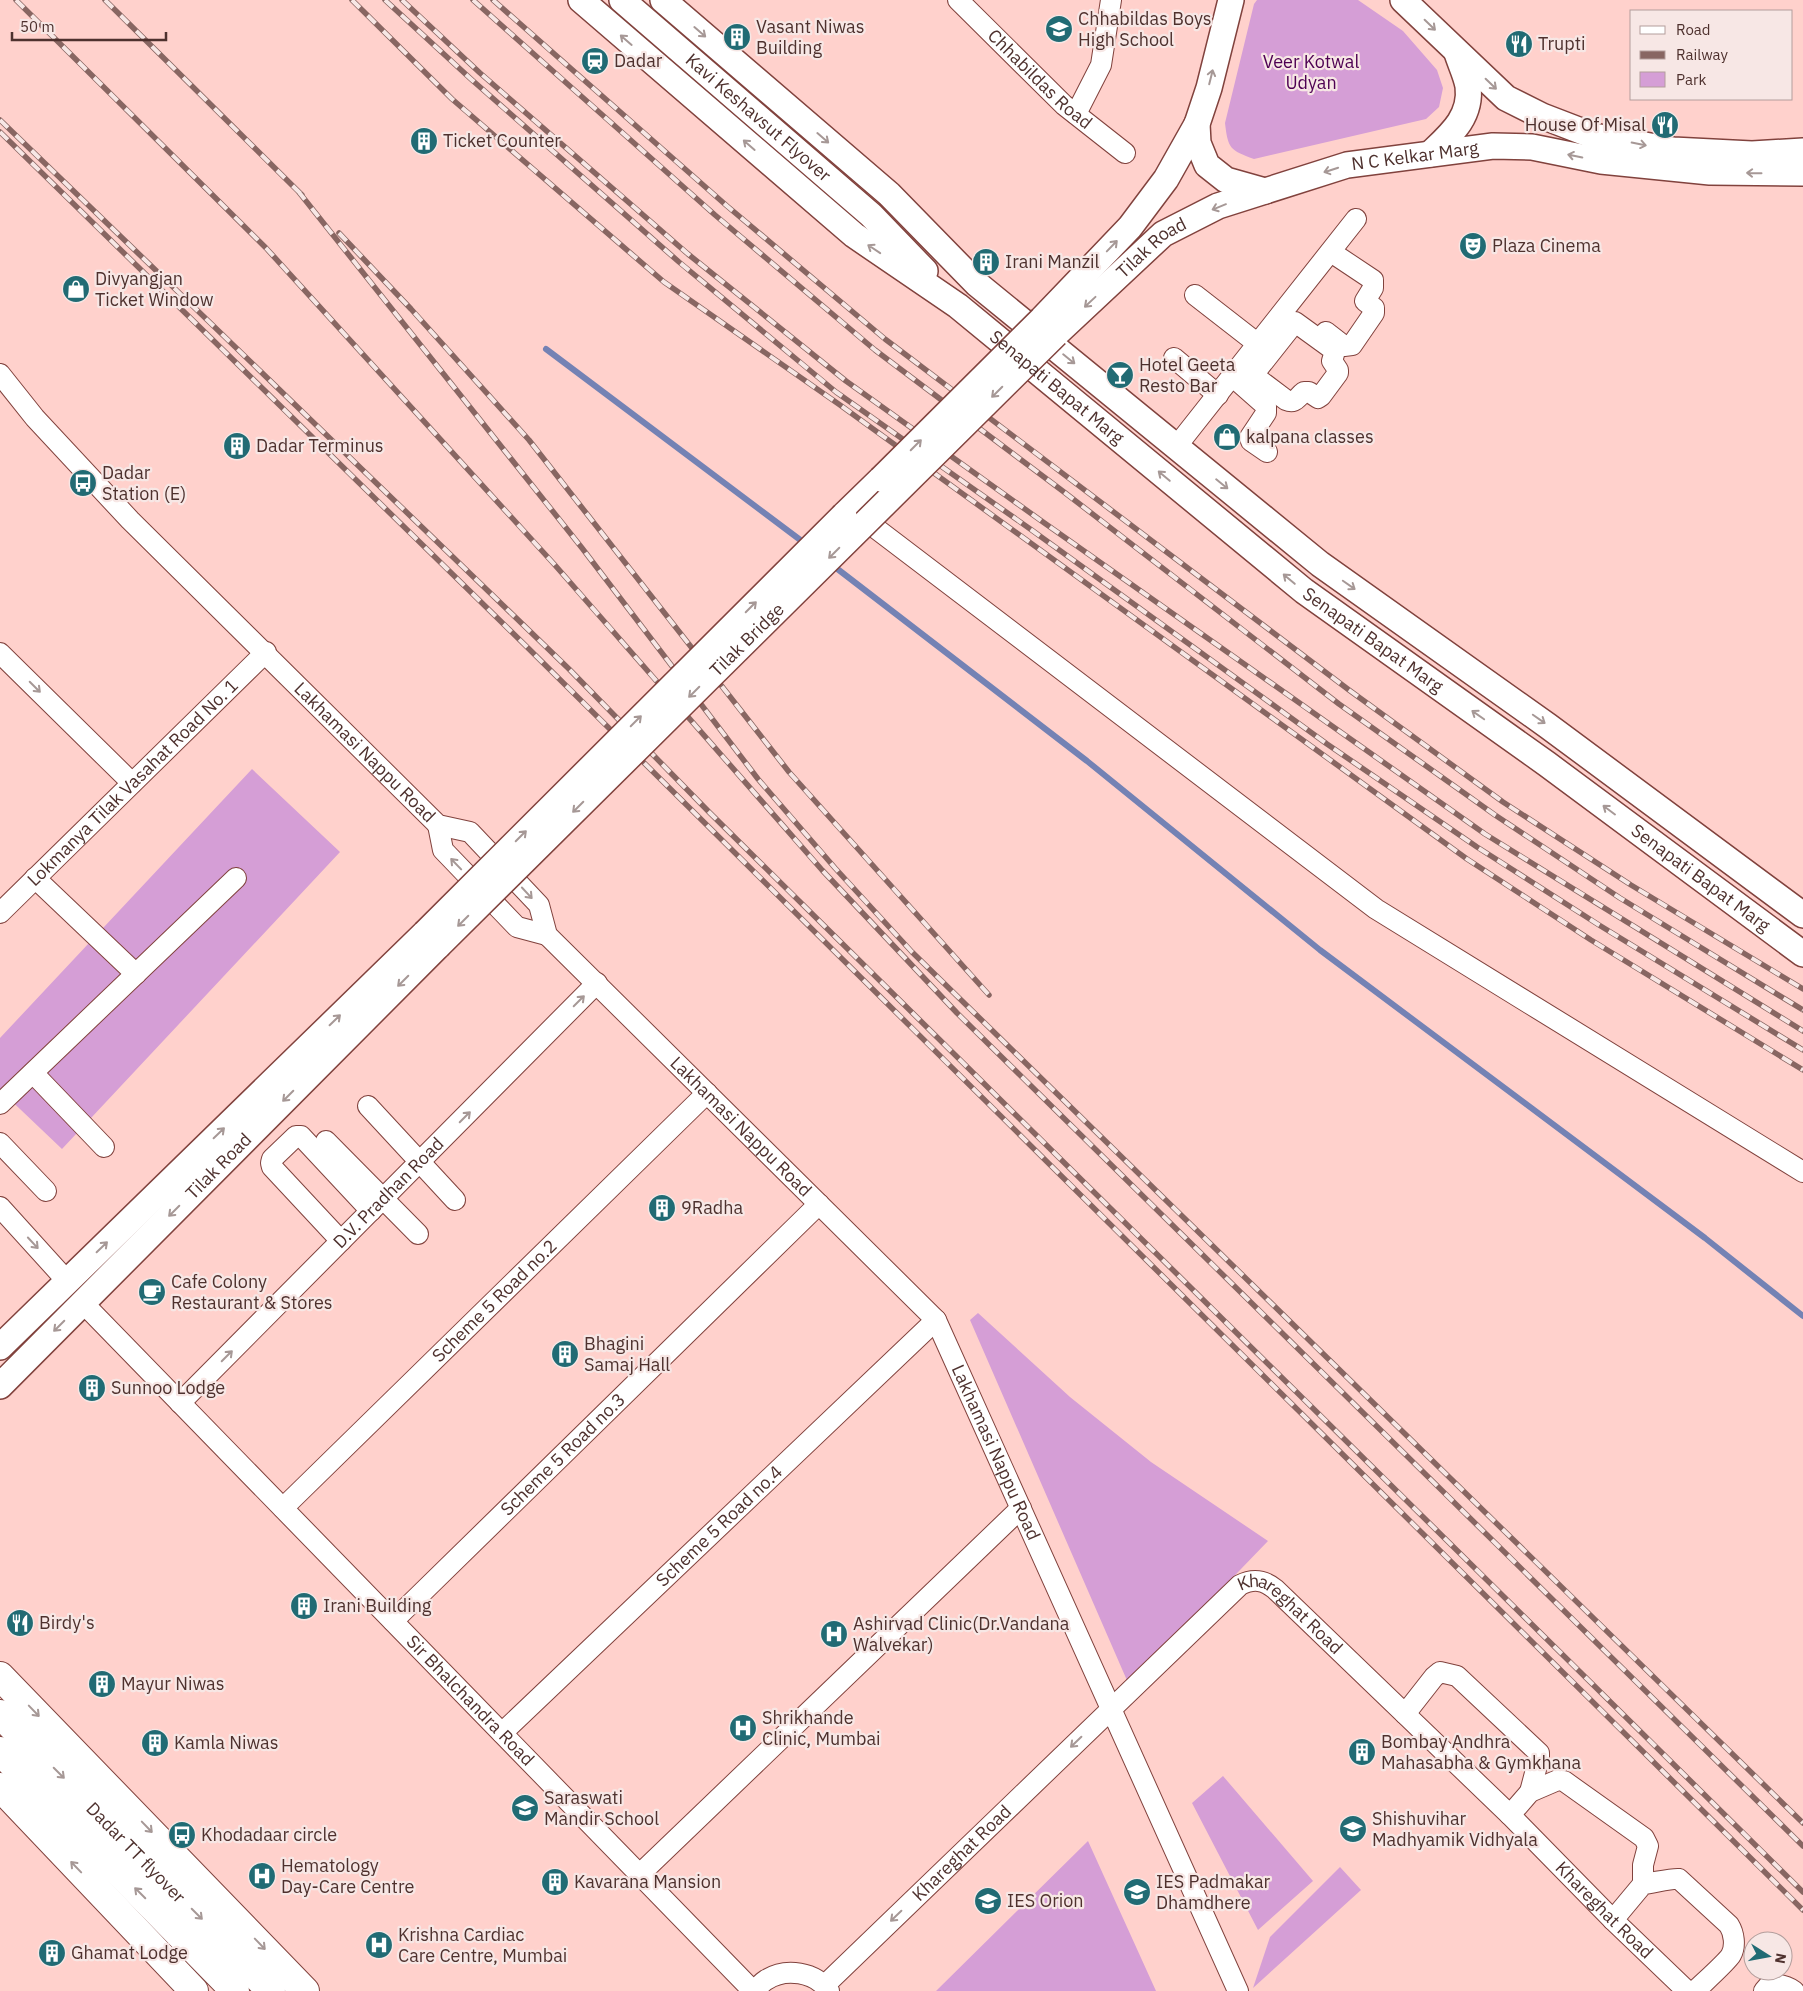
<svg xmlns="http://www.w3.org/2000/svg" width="1803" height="1991" viewBox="0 0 1803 1991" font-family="'IBM Plex Sans',sans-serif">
  <rect width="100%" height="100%" fill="#ffd1cc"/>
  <path fill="#d59ed6" d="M1257,0H1358L1403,31L1437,70L1443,88L1439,107L1426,119L1254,159C1230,150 1228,149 1225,123L1254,4Z
    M252,769L340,852L62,1149L0,1090V1038Z
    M978,1313L1070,1397L1151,1462L1268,1541L1129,1685L970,1320Z
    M1223,1776L1313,1881L1258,1930L1192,1803Z
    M1088,1841L1156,1991H936Z
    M1340,1867L1361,1890L1253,1988L1270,1937Z"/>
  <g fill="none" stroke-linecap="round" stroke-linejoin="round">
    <path stroke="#7482b4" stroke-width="6" d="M546,349L807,545
      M831,564L1087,761L1320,950L1705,1238L1803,1316"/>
    <g stroke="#81423d" stroke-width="22">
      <g id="minor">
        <path id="s1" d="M958,0L1064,105L1125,153"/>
        <path d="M1076,114L1101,65L1111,0"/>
        <path d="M1195,295L1258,344"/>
        <path d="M1326,332L1344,346L1352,345L1374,313V308L1365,301L1373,288V280L1331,252"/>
        <path d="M1174,358L1218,395"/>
        <path d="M1241,366L1286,400C1296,404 1297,397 1304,392H1309L1318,398L1321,396L1338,373V370L1332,361L1335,351L1295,322L1253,375"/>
        <path id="s2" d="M0,374L35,418L130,520L438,825L470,832L539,905L547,935L936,1320L1238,1991"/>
        <path d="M1232,376L1266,406V413L1250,437L1251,441L1267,452"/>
        <path d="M1176,447L1356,219"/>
        <path d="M859,509L878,530L1376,909L1803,1172"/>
        <path d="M0,653L132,783"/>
        <path d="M438,825L443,850L517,927L547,935"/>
        <path d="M35,878L136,974"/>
        <path id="s3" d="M0,913L266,652"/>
        <path d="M33,1073L104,1147"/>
        <path d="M0,1104L236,878"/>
        <path d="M368,1106L455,1200"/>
        <path d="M326,1141L418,1234"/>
        <path d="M0,1143L46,1191"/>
        <path d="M0,1207L67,1281"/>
        <path d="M341,1241L272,1167L271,1163L272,1159L296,1136H301L371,1211"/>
        <path id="s4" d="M83,1303L753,1991"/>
        <path id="s5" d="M180,1403L597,983"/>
        <path id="s6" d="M283,1508L707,1093"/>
        <path id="s7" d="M393,1621L819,1204"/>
        <path d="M1405,1714L1434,1677L1440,1672L1457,1676L1539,1753V1758L1530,1792"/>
        <path id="s8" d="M502,1733L936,1320"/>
        <path d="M1510,1815L1530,1792L1558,1780L1564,1781L1644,1838L1648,1846L1643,1865V1884"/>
        <path d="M640,1874L1021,1508"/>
        <path d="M1613,1920L1643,1884C1653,1883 1672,1878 1679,1879L1729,1925C1734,1933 1736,1946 1731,1955C1727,1962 1702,1984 1695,1991"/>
        <path id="s9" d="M825,1985L1240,1585C1254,1578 1264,1580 1275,1589L1510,1815L1613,1920L1687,1991"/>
        <path d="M754,1991C758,1988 761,1983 766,1980C786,1967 815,1972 829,1991"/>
        <path d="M1764,1991L1770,1984C1779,1984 1786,1985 1794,1991"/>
      </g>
    </g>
    <g stroke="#81423d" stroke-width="28">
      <g id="major">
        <path id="s10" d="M581,0L854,235L958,306L1304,591L1547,764L1803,954"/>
        <path id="s11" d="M622,0L871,215L925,271"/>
        <path d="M663,0L889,194L977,284L1320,564L1548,726L1803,915"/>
        <path d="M1231,0L1209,88L1197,124L1198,143L1207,165L1226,180L1265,191"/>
        <path d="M1403,0L1506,98L1542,116L1594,136L1673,150L1752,154L1803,151"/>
        <path d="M1430,154C1450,135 1472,117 1468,86C1466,75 1460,63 1457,53"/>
        <path d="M1042,319L1130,227L1166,179L1197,124"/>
        <path id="s12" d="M1056,334L1163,234L1218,206L1347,165L1493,146L1532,147L1601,161L1710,172L1803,173"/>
        <path d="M844,515L881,479"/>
        <path d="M0,1347L425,933"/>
        <path id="s13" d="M0,1386L438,946"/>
      </g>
    </g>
    <g stroke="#81423d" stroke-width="30">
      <g id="highway">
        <path d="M0,1676L305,1991"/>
        <path id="s14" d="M0,1714L271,1991"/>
        <path d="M0,1751L235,1991"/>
        <path d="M0,1787L194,1991"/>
      </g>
    </g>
    <use href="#minor" stroke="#fff" stroke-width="20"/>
    <use href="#major" stroke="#fff" stroke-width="25"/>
    <use href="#highway" stroke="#fff" stroke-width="28"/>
    <g stroke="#886662" stroke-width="5.5">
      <path id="rail" d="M16,0L266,248L554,564L822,870L957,1013L1803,1846
        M105,0L302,195
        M352,0L452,99L664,282L840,405L1467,859L1591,940L1803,1070
        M385,0L472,80L679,262L836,392L1033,531L1327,744L1477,847L1599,925L1803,1050
        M402,0L480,73L688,254L846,381L1043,522L1485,834L1803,1031
        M473,0L715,215L875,350L1064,492L1339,704L1495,815L1620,898L1803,1010
        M493,0L727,206L885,339L1349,690L1503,802L1631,885L1803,989
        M0,120L569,669L710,813L1803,1892
        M0,132L527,647L1803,1910
        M298,191L582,548L758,779L835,868L912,952L1803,1823
        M339,233L411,309L529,440L789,772L989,995"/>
    </g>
    <use href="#rail" stroke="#f7e7e5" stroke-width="4" stroke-dasharray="11" stroke-linecap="butt"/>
    <g stroke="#81423d" stroke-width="28" stroke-linecap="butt">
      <g id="major-bridge">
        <path d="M881,479L1042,319"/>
        <path d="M425,933L844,515"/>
        <path id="s15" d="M438,946L1056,334"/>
      </g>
    </g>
    <use href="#major-bridge" stroke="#fff" stroke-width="25"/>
  </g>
  <defs><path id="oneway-shaft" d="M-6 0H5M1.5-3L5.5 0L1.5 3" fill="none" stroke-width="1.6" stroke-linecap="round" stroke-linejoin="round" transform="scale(1.25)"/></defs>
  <g stroke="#a69896">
    <use href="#oneway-shaft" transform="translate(1430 25) rotate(44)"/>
    <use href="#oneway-shaft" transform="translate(700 32) rotate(41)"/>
    <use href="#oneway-shaft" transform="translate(626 40) rotate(-139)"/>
    <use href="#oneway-shaft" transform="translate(1211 77) rotate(-76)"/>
    <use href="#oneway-shaft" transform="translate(1491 84) rotate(44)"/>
    <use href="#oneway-shaft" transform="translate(823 138) rotate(41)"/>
    <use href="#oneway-shaft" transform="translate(1639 144) rotate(11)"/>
    <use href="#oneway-shaft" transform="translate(749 145) rotate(-139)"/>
    <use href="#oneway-shaft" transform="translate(1575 156) rotate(-168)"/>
    <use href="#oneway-shaft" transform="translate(1331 170) rotate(162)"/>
    <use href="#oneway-shaft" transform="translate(1754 173) rotate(-179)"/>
    <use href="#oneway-shaft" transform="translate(1219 207) rotate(158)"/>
    <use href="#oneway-shaft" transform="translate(1112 246) rotate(-46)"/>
    <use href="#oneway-shaft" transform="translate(874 249) rotate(-146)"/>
    <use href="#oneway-shaft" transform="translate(1090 302) rotate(137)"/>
    <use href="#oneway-shaft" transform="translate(1069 359) rotate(39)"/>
    <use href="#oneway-shaft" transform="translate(997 392) rotate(135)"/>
    <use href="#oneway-shaft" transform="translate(916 445) rotate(-45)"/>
    <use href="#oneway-shaft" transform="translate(1164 476) rotate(-140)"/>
    <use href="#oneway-shaft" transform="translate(1222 484) rotate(39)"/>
    <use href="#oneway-shaft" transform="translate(834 553) rotate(135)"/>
    <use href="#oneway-shaft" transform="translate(1289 579) rotate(-140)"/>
    <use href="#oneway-shaft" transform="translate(1349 585) rotate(35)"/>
    <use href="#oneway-shaft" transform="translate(751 607) rotate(-45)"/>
    <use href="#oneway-shaft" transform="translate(35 687) rotate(45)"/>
    <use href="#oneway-shaft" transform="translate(694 692) rotate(135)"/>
    <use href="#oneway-shaft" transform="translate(1478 715) rotate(-145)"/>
    <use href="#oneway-shaft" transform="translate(1539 719) rotate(35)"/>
    <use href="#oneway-shaft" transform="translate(636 721) rotate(-45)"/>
    <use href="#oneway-shaft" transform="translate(578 807) rotate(135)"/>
    <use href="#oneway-shaft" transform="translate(1609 810) rotate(-143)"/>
    <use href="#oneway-shaft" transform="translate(521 836) rotate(-45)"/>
    <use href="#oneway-shaft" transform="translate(456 864) rotate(-134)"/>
    <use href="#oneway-shaft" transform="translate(527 893) rotate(47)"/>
    <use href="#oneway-shaft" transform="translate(463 921) rotate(135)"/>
    <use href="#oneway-shaft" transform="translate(403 981) rotate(135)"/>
    <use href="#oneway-shaft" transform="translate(579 1001) rotate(-45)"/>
    <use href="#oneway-shaft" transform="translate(335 1020) rotate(-44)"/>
    <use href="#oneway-shaft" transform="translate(288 1096) rotate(135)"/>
    <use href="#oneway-shaft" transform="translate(465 1117) rotate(-45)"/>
    <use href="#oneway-shaft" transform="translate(219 1133) rotate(-44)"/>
    <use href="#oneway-shaft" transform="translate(174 1211) rotate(135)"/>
    <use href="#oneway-shaft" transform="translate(33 1243) rotate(47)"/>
    <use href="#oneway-shaft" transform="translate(102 1247) rotate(-44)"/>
    <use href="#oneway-shaft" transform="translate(59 1326) rotate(135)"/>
    <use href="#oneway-shaft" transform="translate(227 1356) rotate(-45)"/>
    <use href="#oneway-shaft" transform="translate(34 1711) rotate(46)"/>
    <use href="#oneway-shaft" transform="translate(1076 1742) rotate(136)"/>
    <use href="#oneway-shaft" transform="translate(59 1773) rotate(45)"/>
    <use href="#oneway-shaft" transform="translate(147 1827) rotate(46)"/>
    <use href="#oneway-shaft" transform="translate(76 1867) rotate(-134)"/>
    <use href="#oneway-shaft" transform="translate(140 1893) rotate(-135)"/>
    <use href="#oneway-shaft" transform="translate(197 1914) rotate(45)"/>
    <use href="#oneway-shaft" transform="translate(896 1916) rotate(136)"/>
    <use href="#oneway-shaft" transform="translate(260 1944) rotate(46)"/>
  </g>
  <defs>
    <g id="school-disc" transform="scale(1.4375)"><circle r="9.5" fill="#216b74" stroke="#f7e7e5"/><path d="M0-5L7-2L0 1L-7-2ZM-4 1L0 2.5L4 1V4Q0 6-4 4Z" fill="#fff"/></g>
    <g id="building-disc" transform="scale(1.4375)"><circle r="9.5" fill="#216b74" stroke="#f7e7e5"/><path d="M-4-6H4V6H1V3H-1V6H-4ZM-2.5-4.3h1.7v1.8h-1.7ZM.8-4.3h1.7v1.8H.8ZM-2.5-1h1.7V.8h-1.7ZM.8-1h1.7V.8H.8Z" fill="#fff"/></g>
    <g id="restaurant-disc" transform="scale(1.4375)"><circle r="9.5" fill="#216b74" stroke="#f7e7e5"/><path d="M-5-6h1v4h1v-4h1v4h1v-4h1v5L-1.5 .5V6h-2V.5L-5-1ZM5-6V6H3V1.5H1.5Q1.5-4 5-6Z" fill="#fff"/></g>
    <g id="station-disc" transform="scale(1.4375)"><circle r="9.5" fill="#216b74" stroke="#f7e7e5"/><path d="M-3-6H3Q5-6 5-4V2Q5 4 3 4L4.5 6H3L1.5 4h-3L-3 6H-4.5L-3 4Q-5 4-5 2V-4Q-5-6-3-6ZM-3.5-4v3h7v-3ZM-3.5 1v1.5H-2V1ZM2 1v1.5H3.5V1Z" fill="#fff"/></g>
    <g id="theatre-disc" transform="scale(1.4375)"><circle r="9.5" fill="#216b74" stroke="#f7e7e5"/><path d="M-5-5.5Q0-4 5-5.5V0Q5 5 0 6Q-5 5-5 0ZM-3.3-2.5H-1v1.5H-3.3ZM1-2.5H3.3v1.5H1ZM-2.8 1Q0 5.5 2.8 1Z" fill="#fff"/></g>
    <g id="shop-disc" transform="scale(1.4375)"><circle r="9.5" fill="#216b74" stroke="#f7e7e5"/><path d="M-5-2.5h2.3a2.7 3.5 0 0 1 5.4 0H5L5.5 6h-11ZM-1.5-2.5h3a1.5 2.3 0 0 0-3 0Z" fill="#fff"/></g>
    <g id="bar-disc" transform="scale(1.4375)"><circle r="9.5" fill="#216b74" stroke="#f7e7e5"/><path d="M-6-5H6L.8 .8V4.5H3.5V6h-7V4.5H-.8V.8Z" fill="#fff"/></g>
    <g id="bus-disc" transform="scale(1.4375)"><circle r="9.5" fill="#216b74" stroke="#f7e7e5"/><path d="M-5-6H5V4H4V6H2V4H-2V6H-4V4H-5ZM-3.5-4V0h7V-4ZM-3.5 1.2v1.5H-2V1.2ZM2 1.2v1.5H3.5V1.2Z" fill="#fff"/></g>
    <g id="cafe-disc" transform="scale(1.4375)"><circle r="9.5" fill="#216b74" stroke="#f7e7e5"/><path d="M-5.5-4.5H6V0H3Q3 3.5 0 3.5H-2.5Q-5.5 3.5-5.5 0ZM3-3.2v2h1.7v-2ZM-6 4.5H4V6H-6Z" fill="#fff"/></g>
    <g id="hospital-disc" transform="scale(1.4375)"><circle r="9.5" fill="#216b74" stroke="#f7e7e5"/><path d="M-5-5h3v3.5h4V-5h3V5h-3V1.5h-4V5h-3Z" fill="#fff"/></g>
  </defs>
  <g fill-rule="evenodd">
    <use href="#school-disc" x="1059" y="29"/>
    <use href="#building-disc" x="737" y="37"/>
    <use href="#restaurant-disc" x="1519" y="44"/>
    <use href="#station-disc" x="595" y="61"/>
    <use href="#restaurant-disc" x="1665" y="125"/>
    <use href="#building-disc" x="424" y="141"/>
    <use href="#theatre-disc" x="1473" y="246"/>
    <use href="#building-disc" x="986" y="262"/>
    <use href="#shop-disc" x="76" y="289"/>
    <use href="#bar-disc" x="1120" y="375"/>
    <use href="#shop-disc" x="1227" y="437"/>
    <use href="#building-disc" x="237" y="446"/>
    <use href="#bus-disc" x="83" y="483"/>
    <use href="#building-disc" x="662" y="1208"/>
    <use href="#cafe-disc" x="152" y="1292"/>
    <use href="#building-disc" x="565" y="1354"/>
    <use href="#building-disc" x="92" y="1388"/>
    <use href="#building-disc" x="304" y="1606"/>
    <use href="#restaurant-disc" x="20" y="1623"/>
    <use href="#hospital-disc" x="834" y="1634"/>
    <use href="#building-disc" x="102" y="1684"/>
    <use href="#hospital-disc" x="743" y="1728"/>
    <use href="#building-disc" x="155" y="1743"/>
    <use href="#building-disc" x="1362" y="1752"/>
    <use href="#school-disc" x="525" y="1808"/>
    <use href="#school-disc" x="1353" y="1829"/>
    <use href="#bus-disc" x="182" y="1835"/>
    <use href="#hospital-disc" x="262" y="1876"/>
    <use href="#building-disc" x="555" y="1882"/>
    <use href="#school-disc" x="1137" y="1892"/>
    <use href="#school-disc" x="988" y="1901"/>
    <use href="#hospital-disc" x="379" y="1945"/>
    <use href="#building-disc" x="52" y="1953"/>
  </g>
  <g text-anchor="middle" stroke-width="4.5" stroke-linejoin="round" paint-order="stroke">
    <g font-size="18" fill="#4e312e" stroke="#f7e7e5" text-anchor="start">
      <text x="1078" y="25">Chhabildas Boys<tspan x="1078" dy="21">High School</tspan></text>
      <text x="756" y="33">Vasant Niwas<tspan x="756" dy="21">Building</tspan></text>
      <text x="1538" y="50">Trupti</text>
      <text x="614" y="67">Dadar</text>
      <text x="1646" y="131" text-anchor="end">House Of Misal</text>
      <text x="443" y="147">Ticket Counter</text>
      <text x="1492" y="252">Plaza Cinema</text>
      <text x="1005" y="268">Irani Manzil</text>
      <text x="95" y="285">Divyangjan<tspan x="95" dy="21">Ticket Window</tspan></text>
      <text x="1139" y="371">Hotel Geeta<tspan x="1139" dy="21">Resto Bar</tspan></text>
      <text x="1246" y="443">kalpana classes</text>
      <text x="256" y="452">Dadar Terminus</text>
      <text x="102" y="479">Dadar<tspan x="102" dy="21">Station (E)</tspan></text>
      <text x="681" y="1214">9Radha</text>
      <text x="171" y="1288">Cafe Colony<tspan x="171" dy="21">Restaurant &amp; Stores</tspan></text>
      <text x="584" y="1350">Bhagini<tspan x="584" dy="21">Samaj Hall</tspan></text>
      <text x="111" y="1394">Sunnoo Lodge</text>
      <text x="323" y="1612">Irani Building</text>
      <text x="39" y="1629">Birdy's</text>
      <text x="853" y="1630">Ashirvad Clinic(Dr.Vandana<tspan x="853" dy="21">Walvekar)</tspan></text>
      <text x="121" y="1690">Mayur Niwas</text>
      <text x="762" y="1724">Shrikhande<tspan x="762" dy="21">Clinic, Mumbai</tspan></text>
      <text x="1381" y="1748">Bombay Andhra<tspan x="1381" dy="21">Mahasabha &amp; Gymkhana</tspan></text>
      <text x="174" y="1749">Kamla Niwas</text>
      <text x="544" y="1804">Saraswati<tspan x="544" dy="21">Mandir School</tspan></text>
      <text x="1372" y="1825">Shishuvihar<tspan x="1372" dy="21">Madhyamik Vidhyala</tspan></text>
      <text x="201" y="1841">Khodadaar circle</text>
      <text x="281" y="1872">Hematology<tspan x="281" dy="21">Day-Care Centre</tspan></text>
      <text x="574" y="1888">Kavarana Mansion</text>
      <text x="1156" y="1888">IES Padmakar<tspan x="1156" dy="21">Dhamdhere</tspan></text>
      <text x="1007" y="1907">IES Orion</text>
      <text x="398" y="1941">Krishna Cardiac<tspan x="398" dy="21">Care Centre, Mumbai</tspan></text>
      <text x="71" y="1959">Ghamat Lodge</text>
    </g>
    <g font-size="18" fill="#4e0053" stroke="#f7e7e5">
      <text x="1311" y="68">Veer Kotwal<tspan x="1311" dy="21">Udyan</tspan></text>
    </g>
    <g font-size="18" fill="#4e312e" stroke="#f7e7e5">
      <text dy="6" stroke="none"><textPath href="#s1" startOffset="114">Chhabildas Road</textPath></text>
      <text dy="6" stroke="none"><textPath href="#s11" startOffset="180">Kavi Keshavsut Flyover</textPath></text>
      <text dy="6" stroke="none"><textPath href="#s12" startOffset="412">N C Kelkar Marg</textPath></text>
      <text dy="6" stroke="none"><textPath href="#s12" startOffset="129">Tilak Road</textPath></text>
      <text dy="6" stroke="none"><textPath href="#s10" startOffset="614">Senapati Bapat Marg</textPath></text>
      <text dy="6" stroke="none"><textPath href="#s15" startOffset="435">Tilak Bridge</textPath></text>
      <text dy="6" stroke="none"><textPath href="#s10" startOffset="1019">Senapati Bapat Marg</textPath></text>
      <text dy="6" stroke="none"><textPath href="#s2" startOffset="526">Lakhamasi Nappu Road</textPath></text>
      <text dy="6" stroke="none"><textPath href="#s3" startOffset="186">Lokmanya Tilak Vasahat Road No. 1</textPath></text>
      <text dy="6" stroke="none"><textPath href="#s10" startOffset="1424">Senapati Bapat Marg</textPath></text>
      <text dy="6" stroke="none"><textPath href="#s2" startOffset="1066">Lakhamasi Nappu Road</textPath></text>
      <text dy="6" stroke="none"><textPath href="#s13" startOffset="310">Tilak Road</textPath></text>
      <text dy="6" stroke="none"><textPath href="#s5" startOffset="296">D.V. Pradhan Road</textPath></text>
      <text dy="6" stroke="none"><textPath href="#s6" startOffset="296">Scheme 5 Road no.2</textPath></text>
      <text dy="6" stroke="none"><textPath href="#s2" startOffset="1486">Lakhamasi Nappu Road</textPath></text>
      <text dy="6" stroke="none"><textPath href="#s7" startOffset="238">Scheme 5 Road no.3</textPath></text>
      <text dy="6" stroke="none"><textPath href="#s8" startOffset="300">Scheme 5 Road no.4</textPath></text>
      <text dy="6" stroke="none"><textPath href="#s9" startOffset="639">Khareghat Road</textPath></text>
      <text dy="6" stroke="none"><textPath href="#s4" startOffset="555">Sir Bhalchandra Road</textPath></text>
      <text dy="6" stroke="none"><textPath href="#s14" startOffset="194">Dadar TT flyover</textPath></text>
      <text dy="6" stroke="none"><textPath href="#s9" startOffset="190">Khareghat Road</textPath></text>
      <text dy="6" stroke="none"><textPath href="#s9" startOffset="1074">Khareghat Road</textPath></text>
    </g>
  </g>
  <rect x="1630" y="10" width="162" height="90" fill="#f7e7e5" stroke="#b39e9c"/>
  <rect x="1640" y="26" width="25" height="8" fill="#ffffff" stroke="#b39e9c"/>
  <text x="1676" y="35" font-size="15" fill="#4e312e">Road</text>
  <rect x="1640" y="51" width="25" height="8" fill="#886662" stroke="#b39e9c"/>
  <text x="1676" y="60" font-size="15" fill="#4e312e">Railway</text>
  <rect x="1640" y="72" width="25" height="15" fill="#d59ed6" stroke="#b39e9c"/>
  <text x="1676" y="85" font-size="15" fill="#4e312e">Park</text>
  <g transform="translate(1768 1956) rotate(101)"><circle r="24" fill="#f7e7e5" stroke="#b39e9c"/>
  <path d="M0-4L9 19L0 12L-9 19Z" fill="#216b74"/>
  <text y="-8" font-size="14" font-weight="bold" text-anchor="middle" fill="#4e312e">N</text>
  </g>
  <path d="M12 32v8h154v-8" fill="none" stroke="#4e312e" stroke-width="2.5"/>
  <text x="20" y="32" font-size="15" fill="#4e312e" stroke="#f7e7e5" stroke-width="4" paint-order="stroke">50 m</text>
</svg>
